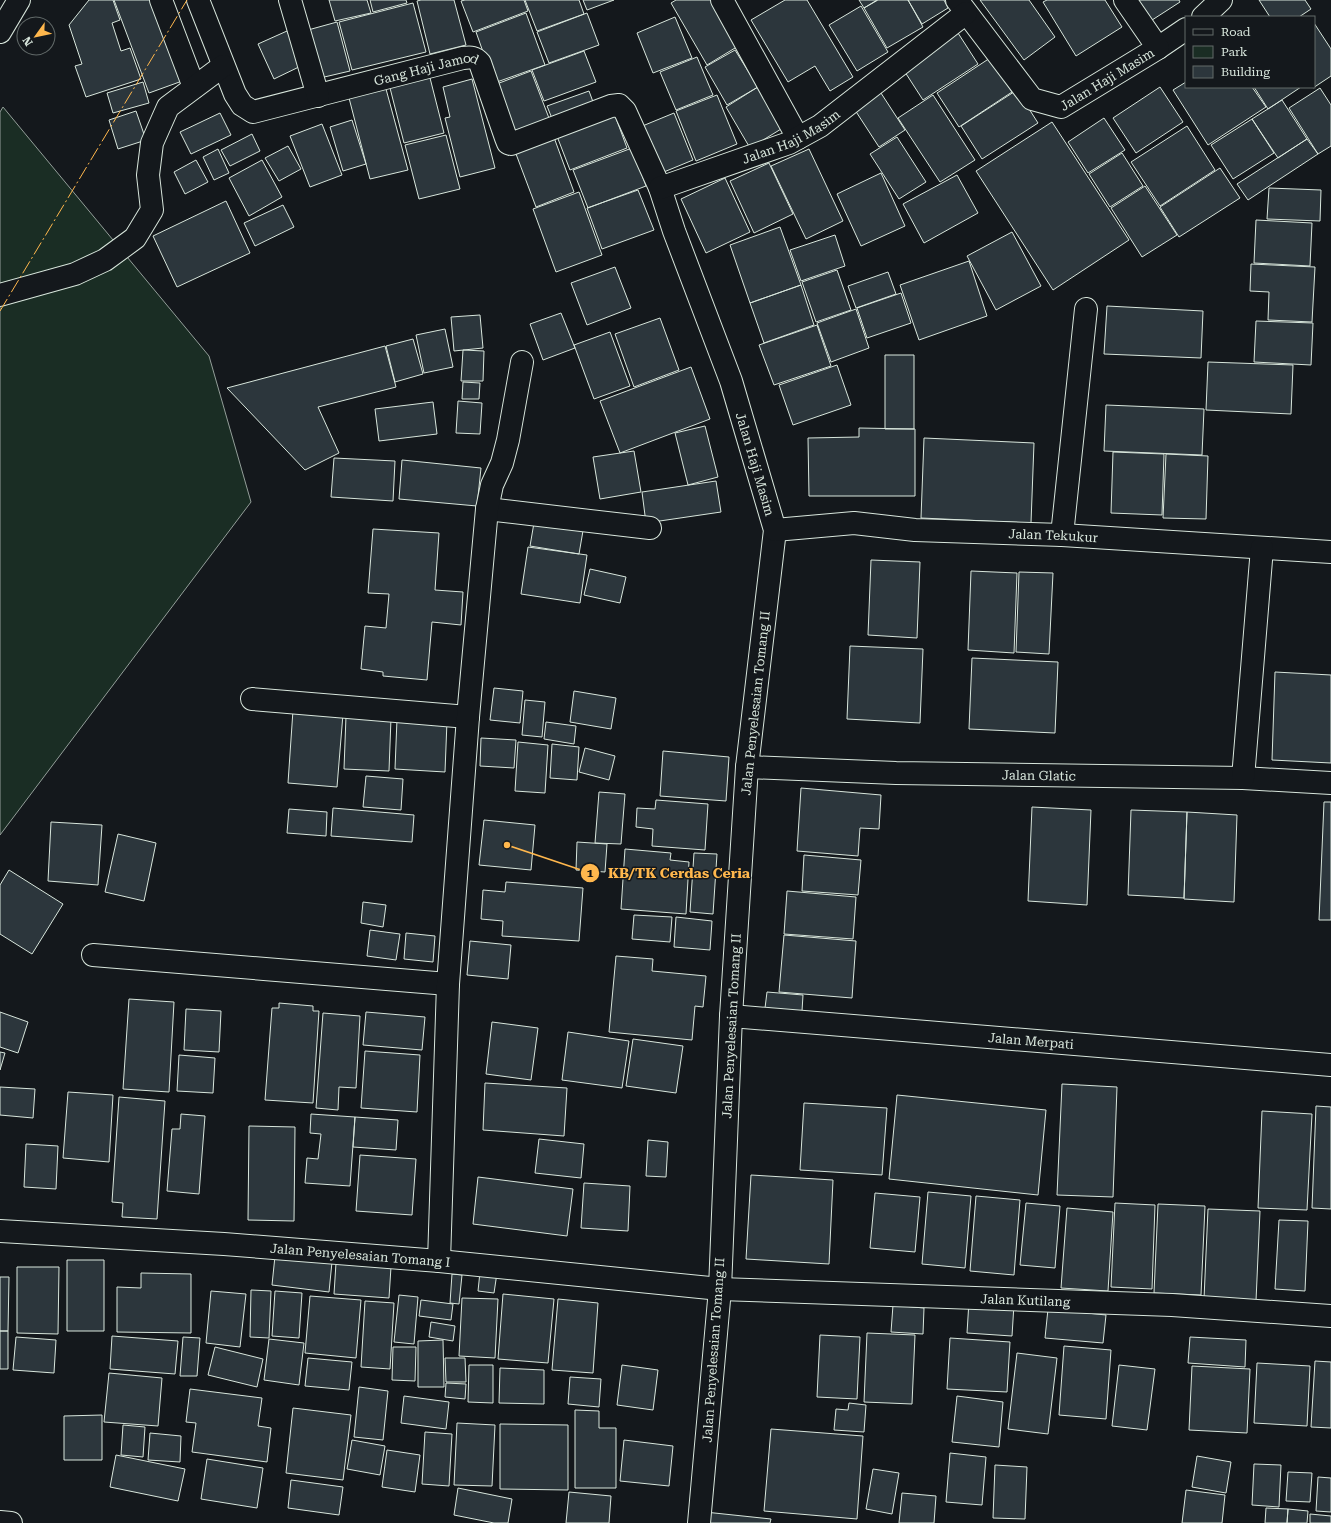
<svg xmlns="http://www.w3.org/2000/svg" width="1331" height="1523" viewBox="0 0 1331 1523" font-family="'Roboto Serif',serif">
  <rect width="100%" height="100%" fill="#14181c"/>
  <path fill="#1a2d24" stroke="#939e99" d="M3,107L209,356L251,502L0,835V112Z"/>
  <path fill="#2c363c" stroke="#d8e6dc" d="M89,0H113L120,20L112,23L121,51L130,48L141,79L86,97L75,66L82,64L69,25Z
    M114,0H168L196,76L149,93Z
    M329,0H367L371,13L335,21Z
    M370,0H406L407,3L373,12Z
    M421,0H454L466,45L430,54L417,1Z
    M465,0H524L528,11L473,32L461,1Z
    M525,0H579L584,14L537,31Z
    M583,0H614L587,10Z
    M676,0H714L740,45L707,65L671,3Z
    M785,0H807L853,77L830,91L815,66L788,82L751,20Z
    M859,0H877L864,8Z
    M878,0H908L923,27L887,48L864,8Z
    M908,0H944L948,8L922,24Z
    M980,0H1029L1055,37L1024,60Z
    M1047,0H1105L1122,27L1076,56L1043,2Z
    M1135,0H1179L1180,2L1149,22Z
    M1259,0H1305L1311,9L1299,17H1270Z
    M413,3L426,52L352,70L339,22Z
    M861,6L888,52L857,71L829,25Z
    M526,13L545,65L494,83L476,32Z
    M587,13L599,45L549,63L537,32Z
    M675,17L692,58L653,73L637,33Z
    M337,22L350,71L320,78L308,30Z
    M1314,23L1331,49V76L1313,88L1312,87H1314Z
    M287,31L303,65L274,79L258,44Z
    M958,33L978,64L923,100L903,69Z
    M735,50L758,87L727,105L705,67Z
    M584,51L596,82L544,101L532,70Z
    M697,57L713,95L676,110L660,72Z
    M990,58L1012,92L959,127L937,93Z
    M531,71L552,126L515,140L494,85Z
    M429,74L444,133L404,143L389,84Z
    M472,79L495,168L460,177L445,118L450,117L443,87Z
    M143,82L149,103L113,113L107,93Z
    M1186,82V87H1252L1266,107L1208,145L1173,90Z
    M761,85L786,126L750,148L726,107Z
    M1160,87L1183,122L1136,153L1113,118Z
    M1254,87H1301L1268,109Z
    M1320,88L1331,105V146L1318,154L1289,108Z
    M386,89L408,170L370,179L349,98Z
    M879,90L905,130L879,147L853,107Z
    M1017,90L1038,123L982,159L961,126Z
    M589,91L596,110L555,126L547,106Z
    M717,95L737,144L696,161L676,111Z
    M933,95L975,160L940,182L898,118Z
    M1282,100L1307,139L1278,158L1252,119Z
    M613,110L627,148L570,170L555,131Z
    M136,111L146,140L118,149L109,120Z
    M220,113L231,135L191,154L180,132Z
    M674,113L693,160L659,174L640,127Z
    M1104,118L1125,150L1088,173L1068,142Z
    M1252,119L1274,153L1233,179L1211,145Z
    M352,120L366,164L343,171L330,127Z
    M1052,122L1129,240L1053,290L976,171Z
    M322,124L342,175L310,187L290,136Z
    M1187,126L1215,170L1160,206L1131,162Z
    M552,132L574,192L536,207L513,146Z
    M252,134L260,151L230,166L221,150Z
    M446,135L460,189L419,199L405,145Z
    M897,137L926,182L899,199L870,154Z
    M1307,139L1318,154L1248,200L1237,184Z
    M288,146L301,169L279,181L265,158Z
    M632,148L646,186L588,208L573,170Z
    M218,149L229,173L214,180L203,157Z
    M809,149L843,221L806,239L771,166Z
    M1122,153L1143,186L1110,207L1089,174Z
    M196,160L208,182L185,194L174,172Z
    M262,160L282,197L249,216L229,178Z
    M769,163L793,214L754,233L730,181Z
    M1220,168L1240,198L1179,237L1160,207Z
    M881,173L905,226L861,246L837,194Z
    M957,175L978,213L924,243L903,204Z
    M725,178L750,232L706,253L681,199Z
    M1145,186L1177,235L1142,257L1111,208Z
    M1269,188L1321,190L1320,221L1267,219Z
    M638,190L654,230L602,249L587,208Z
    M579,192L602,255L556,272L533,209Z
    M226,201L250,253L177,287L153,236Z
    M283,205L294,227L255,246L244,223Z
    M1256,220L1312,223L1310,266L1254,263Z
    M780,227L801,285L750,303L730,245Z
    M1012,232L1041,286L996,310L967,256Z
    M835,235L845,266L801,281L790,250Z
    M969,261L987,316L919,340L900,285Z
    M1251,264L1315,267L1312,322L1268,320L1269,292L1250,291Z
    M615,267L631,308L587,325L571,283Z
    M837,270L851,310L816,322L802,282Z
    M888,272L896,294L856,308L848,286Z
    M801,285L814,325L764,343L750,303Z
    M901,293L911,323L867,338L857,308Z
    M1107,306L1203,311L1201,358L1104,354Z
    M856,309L869,348L831,362L817,323Z
    M561,313L575,348L543,360L530,324Z
    M480,315L483,348L454,351L451,317Z
    M660,318L679,370L634,387L615,334Z
    M1256,321L1313,323L1311,365L1254,362Z
    M817,325L831,366L774,385L759,345Z
    M445,329L453,367L424,373L416,335Z
    M610,332L630,386L594,399L574,345Z
    M413,339L423,374L395,382L386,346Z
    M385,346L396,387L318,407L339,453L305,470L227,388Z
    M463,350L484,351L483,381H461Z
    M885,355H914V429H885Z
    M1208,362L1293,365L1291,414L1206,410Z
    M837,365L851,405L793,425L779,385Z
    M691,367L710,419L620,453L600,401Z
    M463,382L480,383L479,399H462Z
    M458,401L482,403L480,434L456,433Z
    M433,402L437,434L379,441L375,409Z
    M1106,405L1204,409L1202,455L1104,451Z
    M705,426L718,477L688,485L675,433Z
    M859,428L915,429V496H809L808,438L859,437Z
    M924,438L1034,443L1031,523L921,518Z
    M634,451L641,492L600,499L593,457Z
    M1113,452L1164,454L1162,515L1111,513Z
    M1166,454L1208,456L1206,519L1163,518Z
    M334,458L395,461L393,501L331,497Z
    M402,460L481,468L477,506L399,499Z
    M716,481L721,512L646,523L642,492Z
    M535,517L584,525L579,554L530,546Z
    M373,529L439,533L435,590L463,592L461,625L432,622L427,680L383,676V672L361,669L365,626L386,628L389,594L368,593Z
    M528,547L587,555L580,603L521,594Z
    M871,560L920,562L917,638L868,635Z
    M590,569L626,577L620,603L584,595Z
    M971,571L1017,573L1014,653L968,650Z
    M1019,572L1053,573L1049,654L1016,652Z
    M850,646L923,649L920,723L847,719Z
    M972,658L1058,662L1055,733L969,729Z
    M1275,672L1331,675V763L1272,760Z
    M494,688L523,691L520,723L490,720Z
    M574,691L616,698L611,729L570,722Z
    M525,700L545,702L542,737L522,735Z
    M293,710L343,714L337,787L288,783Z
    M346,716L391,718L389,771L344,769Z
    M397,719L447,721L445,772L395,769Z
    M546,722L576,726L574,744L544,739Z
    M481,738L516,740L514,768L480,766Z
    M518,742L548,745L545,793L515,791Z
    M552,744L579,747L577,780L550,778Z
    M585,748L615,756L609,780L579,772Z
    M663,751L729,757L726,801L660,796Z
    M366,776L403,779L401,810L363,807Z
    M801,788L881,795L879,829L860,828L858,856L797,851Z
    M599,792L625,794L621,844L595,843Z
    M656,800L708,804L705,850L652,846L653,829L636,827L637,808L655,809Z
    M1324,802H1331V920H1319Z
    M1032,807L1091,810L1087,905L1028,901Z
    M333,808L414,815L412,842L331,836Z
    M289,809L327,812L326,836L287,833Z
    M1131,810L1187,812L1184,898L1128,895Z
    M1187,812L1237,815L1234,902L1184,899Z
    M484,820L535,825L531,870L479,865Z
    M51,822L102,825L98,885L48,881Z
    M118,834L156,843L144,901L105,892Z
    M577,842L607,844L605,872L576,870Z
    M625,849L671,853L670,860L689,862L686,914L621,909Z
    M694,853L717,854L713,914L690,912Z
    M804,855L861,860L858,895L802,891Z
    M9,870L63,904L32,954L0,934V885Z
    M506,882L583,888L579,941L502,936L503,921L481,919L483,890L505,892Z
    M787,891L856,897L853,939L784,934Z
    M363,902L386,905L383,927L361,923Z
    M634,915L672,917L670,942L632,939Z
    M676,917L712,921L710,950L674,947Z
    M370,930L400,934L396,960L367,956Z
    M406,933L435,936L433,962L404,959Z
    M784,935L856,941L852,998L779,992Z
    M470,941L511,945L508,979L467,975Z
    M616,956L653,959L652,971L706,976L703,1007L695,1006L692,1040L609,1032Z
    M767,992L803,995L802,1011L765,1008Z
    M129,999L174,1002L169,1092L123,1089Z
    M279,1003L313,1006V1011H319L313,1103L265,1100L272,1008H279Z
    M186,1009L221,1011L219,1052L184,1050Z
    M0,1012L28,1022L18,1053L0,1047Z
    M366,1012L425,1017L422,1050L363,1045Z
    M323,1013L360,1016L356,1088L339,1087L338,1110L316,1108Z
    M492,1022L538,1028L531,1080L486,1074Z
    M568,1032L629,1041L622,1088L562,1080Z
    M633,1039L683,1046L676,1093L626,1086Z
    M365,1051L420,1055L417,1112L361,1108Z
    M0,1052L5,1053L0,1070Z
    M179,1055L215,1058L213,1093L177,1091Z
    M485,1083L567,1088L564,1136L483,1130Z
    M1062,1084L1117,1087L1113,1197L1057,1195Z
    M0,1087L35,1089L33,1118L0,1115Z
    M68,1092L113,1095L109,1162L63,1158Z
    M897,1095L1046,1110L1038,1195L889,1179Z
    M119,1097L165,1101L157,1219L122,1217L123,1203L112,1202Z
    M804,1103L887,1108L882,1175L800,1170Z
    M1316,1106L1331,1107V1209L1312,1208Z
    M1262,1111L1312,1114L1307,1210L1258,1208Z
    M181,1114L205,1116L199,1194L167,1191L172,1129H180Z
    M311,1114L355,1117L350,1186L305,1183L307,1158L318,1159L321,1134L310,1133Z
    M355,1117L398,1120L396,1150L353,1147Z
    M249,1126L295,1127L294,1221L248,1220Z
    M539,1139L584,1144L581,1178L535,1173Z
    M648,1140L668,1142L666,1177L646,1176Z
    M26,1144L58,1146L56,1189L24,1187Z
    M360,1155L416,1159L412,1215L356,1211Z
    M751,1175L833,1180L829,1264L746,1259Z
    M478,1177L573,1189L567,1236L473,1224Z
    M584,1183L630,1186L628,1231L581,1228Z
    M928,1192L971,1196L965,1268L922,1264Z
    M875,1193L920,1197L915,1252L870,1248Z
    M976,1196L1020,1200L1014,1275L970,1271Z
    M1026,1203L1060,1206L1055,1268L1020,1265Z
    M1115,1203L1155,1205L1152,1289L1111,1287Z
    M1158,1204L1205,1206L1201,1295L1154,1293Z
    M1067,1208L1113,1212L1108,1291L1061,1288Z
    M1208,1209L1260,1211L1256,1301L1204,1299Z
    M1279,1220L1308,1221L1305,1291L1275,1289Z
    M275,1256L332,1262L329,1292L272,1285Z
    M67,1260H104V1331H67Z
    M336,1263L391,1267L389,1298L334,1294Z
    M17,1267H59L58,1334L17,1333Z
    M480,1272L497,1273L494,1293L478,1291Z
    M141,1273L191,1274V1333L117,1332V1287L141,1288Z
    M452,1274L462,1275L459,1304L450,1303Z
    M0,1277H9L8,1331H0Z
    M251,1290L271,1291L269,1338L250,1337Z
    M211,1291L246,1294L240,1347L206,1343Z
    M275,1291L302,1293L299,1338L272,1336Z
    M503,1294L554,1299L548,1363L498,1359Z
    M399,1295L418,1297L414,1344L394,1342Z
    M310,1296L361,1300L356,1358L305,1353Z
    M462,1298L498,1299L495,1358L459,1356Z
    M558,1299L598,1303L593,1373L552,1370Z
    M421,1300L453,1304L451,1320L419,1316Z
    M365,1301L394,1303L390,1369L361,1367Z
    M969,1301L1014,1304L1012,1336L967,1333Z
    M893,1305L924,1308L923,1334L891,1332Z
    M1048,1309L1106,1315L1103,1343L1045,1338Z
    M431,1322L455,1326L453,1341L429,1337Z
    M0,1331H8V1369H0Z
    M867,1333L915,1335L912,1404L864,1402Z
    M820,1335L860,1337L857,1399L817,1397Z
    M112,1336L178,1341L175,1374L110,1369Z
    M16,1337L56,1340L54,1373L13,1370Z
    M183,1337L200,1338L197,1376H180Z
    M1190,1337L1246,1340L1245,1367L1188,1363Z
    M950,1338L1010,1342L1007,1392L947,1389Z
    M269,1339L304,1343L299,1385L264,1380Z
    M443,1340L444,1387H418V1341Z
    M1064,1346L1111,1350L1106,1419L1059,1415Z
    M215,1347L263,1359L257,1387L208,1375Z
    M393,1347H416L415,1381L392,1380Z
    M1017,1353L1057,1358L1048,1434L1008,1429Z
    M308,1358L352,1362L349,1390L305,1386Z
    M445,1358H465L466,1382H446Z
    M1315,1361L1331,1362V1428L1311,1427Z
    M1257,1363L1310,1366L1307,1426L1254,1423Z
    M469,1365H493V1403L468,1402Z
    M622,1365L658,1370L653,1410L617,1405Z
    M1119,1365L1155,1369L1147,1430L1112,1426Z
    M1192,1366L1250,1369L1247,1433L1189,1430Z
    M500,1368L544,1370V1404L499,1403Z
    M109,1373L162,1378L158,1426L104,1422Z
    M570,1377L601,1379L599,1407L568,1404Z
    M446,1383L466,1384L465,1399L445,1397Z
    M359,1387L388,1391L383,1440L354,1437Z
    M190,1389L262,1398L258,1426L271,1428L267,1462L192,1452L196,1423L186,1422Z
    M404,1396L449,1402L446,1429L401,1423Z
    M957,1396L1003,1402L999,1447L952,1442Z
    M849,1403L866,1405L864,1432L834,1430L836,1409L848,1410Z
    M293,1408L351,1415L343,1480L286,1473Z
    M575,1410L599,1411V1428H616V1488H575Z
    M102,1415V1460H64V1416Z
    M457,1423L495,1425L492,1486L454,1485Z
    M500,1424L568,1425V1490L500,1489Z
    M123,1425L145,1427L143,1457L121,1455Z
    M771,1429L863,1436L857,1519L764,1511Z
    M425,1432L452,1434L449,1486L422,1484Z
    M150,1433L181,1436L180,1462L148,1460Z
    M352,1440L385,1446L380,1475L347,1469Z
    M624,1440L673,1446L669,1486L620,1481Z
    M387,1450L420,1455L415,1492L382,1487Z
    M950,1453L986,1457L982,1505L946,1502Z
    M116,1455L185,1469L178,1501L110,1487Z
    M1197,1456L1231,1462L1226,1493L1192,1487Z
    M207,1459L263,1468L257,1508L201,1499Z
    M1254,1464L1281,1465L1279,1507L1252,1505Z
    M995,1465L1027,1467L1025,1519L993,1518Z
    M873,1469L899,1473L892,1514L866,1509Z
    M1288,1472L1312,1473L1310,1502L1286,1501Z
    M1318,1477L1331,1478V1512L1316,1511Z
    M291,1480L343,1487L339,1515L288,1508Z
    M458,1488L512,1499L508,1523H494L454,1515Z
    M1186,1490L1225,1495L1222,1523H1182Z
    M569,1492L611,1496L609,1523H566Z
    M902,1493L936,1496L934,1523H899Z
    M1266,1508L1288,1509L1287,1523H1265Z
    M1288,1509L1308,1511L1307,1523H1287Z
    M705,1512L771,1519L770,1523H704Z
    M1310,1514L1331,1516V1523H1310Z"/>
  <g fill="none" stroke-linecap="round" stroke-linejoin="round">
    <g stroke="#d8e6dc" stroke-width="24">
      <g id="minor">
        <path d="M161,0L194,87"/>
        <path id="s1" d="M198,0L235,94L242,105L253,112L463,58C471,57 475,57 480,63L506,138L508,143L511,144L611,106L619,105L625,111L660,188L674,231L731,381L775,530L747,767L731,1016L720,1289L699,1523"/>
        <path d="M290,0L318,96"/>
        <path d="M722,0L798,138"/>
        <path id="s2" d="M957,0L1032,99L1061,107L1158,48L1186,29"/>
        <path d="M1125,0L1158,48"/>
        <path d="M1203,17L1221,0"/>
        <path id="s3" d="M660,188L789,143L820,126L966,13"/>
        <path d="M0,295L75,274L105,260L135,238L152,210L148,175L152,143L168,107L223,66"/>
        <path d="M487,509L650,528"/>
        <path id="s4" d="M775,530L854,523L915,530L1062,535L1331,552"/>
        <path d="M1062,535L1086,309"/>
        <path d="M252,699L468,717"/>
        <path id="s5" d="M747,767L896,773L1243,778L1331,783"/>
        <path d="M1243,778L1262,548"/>
        <path d="M93,955L448,984"/>
        <path id="s6" d="M731,1016L1331,1065"/>
        <path id="s7" d="M0,1231L224,1244L439,1261L720,1289L1172,1305L1331,1316"/>
        <path d="M439,1261L448,984L468,717L487,509L492,485L502,463L508,440L522,362"/>
      </g>
    </g>
    <g stroke="#d8e6dc" stroke-width="24">
      <path id="tertiary" d="M0,1522L11,1523"/>
    </g>
    <g stroke="#d8e6dc" stroke-width="24">
      <path id="motorway" d="M0,32L19,0"/>
    </g>
    <use href="#minor" stroke="#14181c" stroke-width="22"/>
    <use href="#tertiary" stroke="#14181c" stroke-width="22"/>
    <use href="#motorway" stroke="#14181c" stroke-width="22"/>
    <path stroke="#ffb74d" stroke-width="1" stroke-dasharray="14 3 2 3" stroke-linecap="butt" d="M0,311L187,0"/>
  </g>
  <g text-anchor="middle" stroke-width="3" stroke-linejoin="round" paint-order="stroke">
    <g font-size="13" fill="#d8e6dc" stroke="#14181c">
      <text dy="5" stroke="none"><textPath href="#s1" startOffset="306">Gang Haji Jamod</textPath></text>
      <text dy="5" stroke="none"><textPath href="#s2" startOffset="208">Jalan Haji Masim</textPath></text>
      <text dy="5" stroke="none"><textPath href="#s3" startOffset="141">Jalan Haji Masim</textPath></text>
      <text dy="5" stroke="none"><textPath href="#s1" startOffset="951">Jalan Haji Masim</textPath></text>
      <text dy="5" stroke="none"><textPath href="#s4" startOffset="279">Jalan Tekukur</textPath></text>
      <text transform="translate(755 703) rotate(-84)" y="5">Jalan Penyelesaian Tomang II</text>
      <text dy="5" stroke="none"><textPath href="#s5" startOffset="292">Jalan Glatic</textPath></text>
      <text transform="translate(731 1026) rotate(-87)" y="5">Jalan Penyelesaian Tomang II</text>
      <text dy="5" stroke="none"><textPath href="#s6" startOffset="301">Jalan Merpati</textPath></text>
      <text dy="5" stroke="none"><textPath href="#s7" startOffset="361">Jalan Penyelesaian Tomang I</textPath></text>
      <text dy="5" stroke="none"><textPath href="#s7" startOffset="1028">Jalan Kutilang</textPath></text>
      <text transform="translate(713 1350) rotate(-86)" y="5">Jalan Penyelesaian Tomang II</text>
    </g>
  </g>
  <path fill="none" stroke="#ffb74d" stroke-width="1.5" d="M507 845L590 873"/>
  <g fill="#ffb74d" stroke="#14181c" stroke-width="1.5">
    <circle cx="507" cy="845" r="4"/>
    <circle cx="590" cy="873" r="10"/>
  </g>
  <g font-size="12" text-anchor="middle" font-weight="bold" fill="#111">
    <text x="590" y="877">1</text>
  </g>
  <g font-size="14" text-anchor="middle" font-weight="bold" fill="#ffb74d" stroke="#14181c" stroke-width="3" stroke-linejoin="round" paint-order="stroke">
    <text x="679" y="878">KB/TK Cerdas Ceria</text>
  </g>
  <rect x="1185" y="16" width="130" height="72" fill="#14181c" stroke="#626a69"/>
  <rect x="1193" y="29" width="20" height="6" fill="#14181c" stroke="#626a69"/>
  <text x="1221" y="36" font-size="12" fill="#d8e6dc">Road</text>
  <rect x="1193" y="46" width="20" height="12" fill="#1a2d24" stroke="#626a69"/>
  <text x="1221" y="56" font-size="12" fill="#d8e6dc">Park</text>
  <rect x="1193" y="66" width="20" height="12" fill="#2c363c" stroke="#626a69"/>
  <text x="1221" y="76" font-size="12" fill="#d8e6dc">Building</text>
  <g transform="translate(36 36) rotate(237)"><circle r="19" fill="#14181c" stroke="#626a69"/>
  <path d="M0-3L7 15L0 10L-7 15Z" fill="#ffb74d"/>
  <text y="-6" font-size="11" font-weight="bold" text-anchor="middle" fill="#d8e6dc">N</text>
  </g>
</svg>
